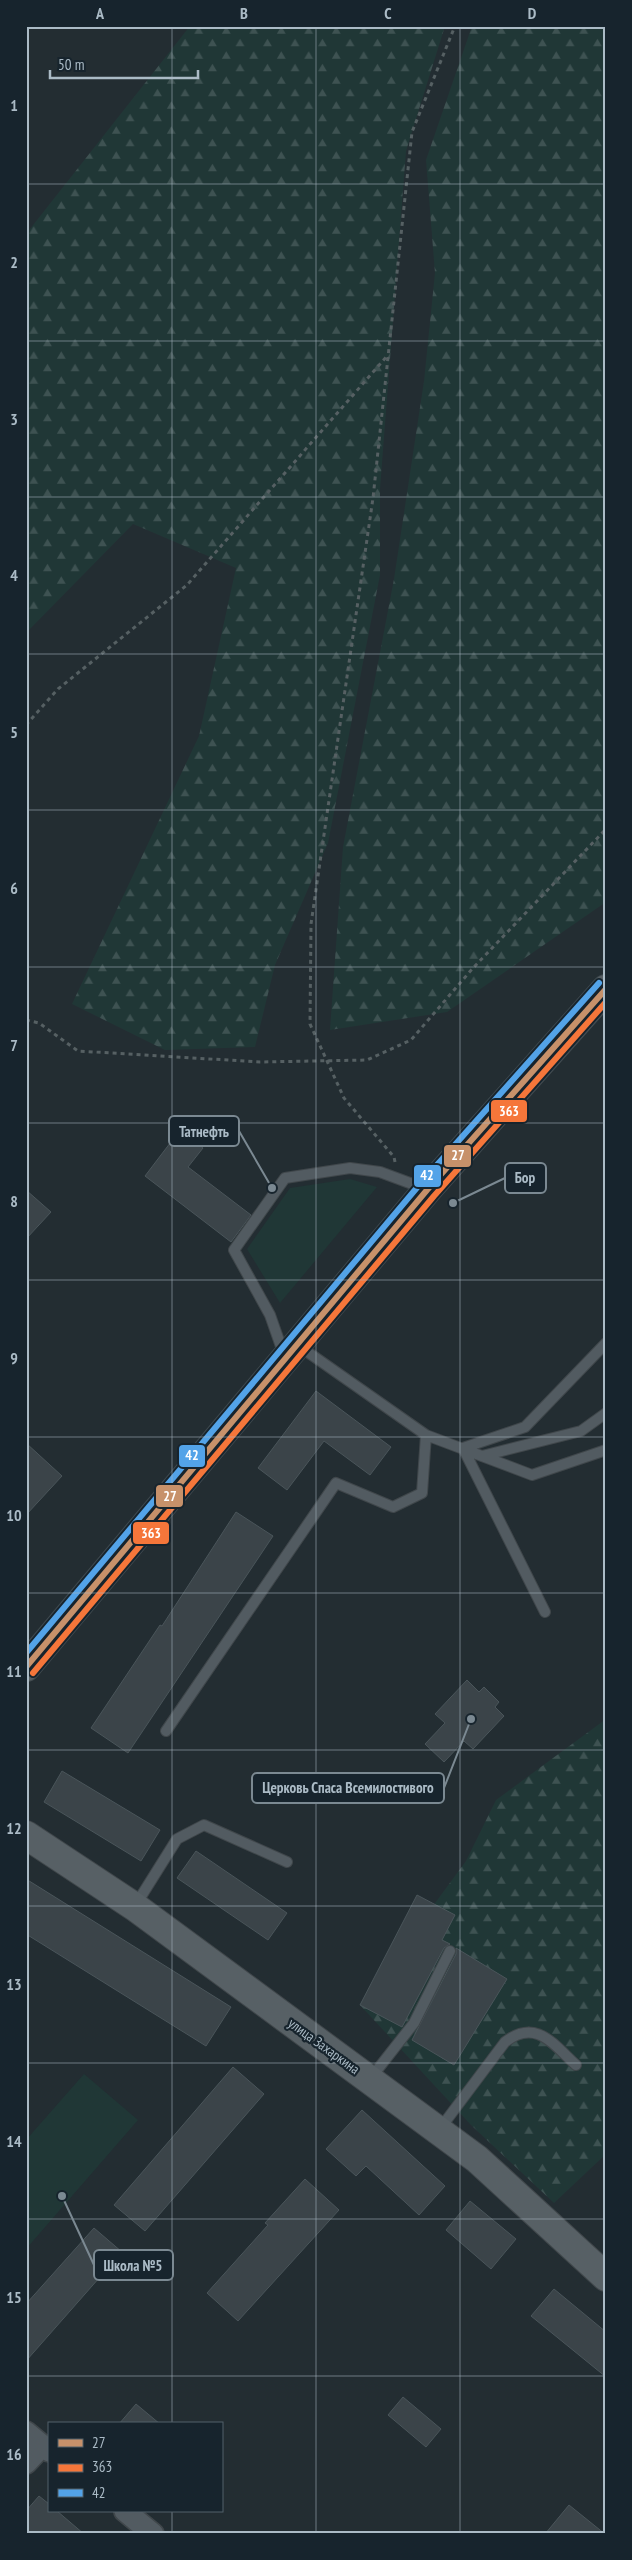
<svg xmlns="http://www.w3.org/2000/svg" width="632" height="2560" viewBox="0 0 632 2560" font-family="'PT Sans Narrow',sans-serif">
  <defs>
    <pattern id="forest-firs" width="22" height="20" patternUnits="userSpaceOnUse" patternTransform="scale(1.25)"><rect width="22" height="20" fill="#203736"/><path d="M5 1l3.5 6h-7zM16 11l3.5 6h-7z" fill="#3e5252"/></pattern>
  </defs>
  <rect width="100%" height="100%" fill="#232d32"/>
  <path fill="#203736" d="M350,1179L377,1187L280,1303L247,1249L290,1188Z
    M84,2074L138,2120L26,2249V2140Z"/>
  <path fill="url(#forest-firs)" d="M190,26H445L406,151L380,489V575L328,843L275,965L255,1047L165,1050L72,1004L199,736L236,568L133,524L26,633V234Z
    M472,26H606V902L447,1012L330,1030L343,847L394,579L424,381L435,273L426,160Z
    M606,1719V2154L554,2203L471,2125L360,2005L466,1861L496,1800Z"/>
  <path fill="#3b4449" stroke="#4a555a" d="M180,1130L203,1148L188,1167L251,1215L231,1242L145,1176Z
    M26,1190L51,1212L26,1239Z
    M316,1391L391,1447L370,1475L324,1441L287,1490L258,1468Z
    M26,1443L62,1476L26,1515Z
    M236,1512L273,1536L128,1753L91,1728L160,1625L162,1626Z
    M467,1680L479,1692L484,1687L499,1702L495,1707L504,1716L473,1749L464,1741L444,1762L425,1744L445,1723L435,1714Z
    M62,1771L160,1830L141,1861L44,1802Z
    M196,1851L287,1913L268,1940L177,1878Z
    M26,1879L231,2007L206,2046L26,1934Z
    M417,1895L455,1915L442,1940L450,1944L444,1948L402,2027L360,2005Z
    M456,1948L507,1979L454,2065L412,2040L456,1954Z
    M233,2067L264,2094L145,2231L114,2205Z
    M362,2110L445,2186L419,2215L366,2166L356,2176L326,2149Z
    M305,2179L339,2210L238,2321L207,2293L268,2225L265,2223Z
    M470,2201L516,2239L491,2269L446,2230Z
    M94,2228L122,2252L26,2361V2304Z
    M554,2289L606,2332V2377L531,2316Z
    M403,2397L441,2429L426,2447L388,2415Z
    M136,2404L160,2424H119Z
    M39,2496L49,2504V2511H57L84,2534H26V2511Z
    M569,2505L605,2534H545Z"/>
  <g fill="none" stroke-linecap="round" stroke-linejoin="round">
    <g stroke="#40474b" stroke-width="12">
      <path id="lane" d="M299,1346L426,1435L532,1475L606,1450
        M284,1355L270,1315L234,1250L285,1178L350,1168L380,1172L426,1189
        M482,1456L581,1431L606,1413
        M545,1612L463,1448L525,1427L606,1343
        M166,1731L336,1483L393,1507L422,1493L426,1435
        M135,1906L177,1839L204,1825L287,1862
        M370,2079L414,2023L450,1951
        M439,2130L505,2042C536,2018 553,2044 576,2065"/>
    </g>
    <g stroke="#40474b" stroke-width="24">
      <path id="street" d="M26,2432L49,2451
        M26,2463L42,2446
        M125,2511L153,2534"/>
    </g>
    <g stroke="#40474b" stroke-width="30">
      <path id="secondary" d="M26,1835L135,1907L477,2159L606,2277"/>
    </g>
    <g stroke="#404a4f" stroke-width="30">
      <path id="primary" d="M26,1667L427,1190L606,989"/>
    </g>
    <path stroke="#566063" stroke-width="3" stroke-dasharray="4 4" stroke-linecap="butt" d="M26,725L58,689L187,585L388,355
      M26,1020L39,1023L78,1051L260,1062L367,1060L411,1040L473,968L606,829
      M395,1162L394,1157L344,1098L310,1024L311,924L373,498L412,132L455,26"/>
    <use href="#lane" stroke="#525b61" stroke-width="10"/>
    <use href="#street" stroke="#525b61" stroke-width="21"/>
    <use href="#secondary" stroke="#576065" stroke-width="28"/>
    <use href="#primary" stroke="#555d62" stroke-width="28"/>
    <g stroke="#17242d" stroke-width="10">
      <path id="bus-1" d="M26,1667L427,1190L606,989"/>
    </g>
    <g stroke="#17242d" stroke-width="10">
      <path id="bus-2" d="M33,1673L434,1196L606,1002"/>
    </g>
    <g stroke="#17242d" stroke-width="10">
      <path id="bus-3" d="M26,1653L420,1184L599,983"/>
    </g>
    <use href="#bus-1" stroke="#c7916a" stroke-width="6"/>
    <use href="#bus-2" stroke="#f5763a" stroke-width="6"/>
    <use href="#bus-3" stroke="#53a3e8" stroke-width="6"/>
  </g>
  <path fill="none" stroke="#abbbc6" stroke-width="1" stroke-opacity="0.55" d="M172,26V2424M316,26V2534M460,26V2534M26,184H606M26,341H606M26,497H606M26,654H606M26,810H606M26,967H606M26,1123H606M26,1280H606M26,1437H606M26,1593H606M26,1750H606M26,1906H606M26,2063H606M26,2219H606M26,2376H606M172,2511V2534"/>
  <g text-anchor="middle" stroke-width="4.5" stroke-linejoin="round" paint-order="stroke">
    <g font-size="14" fill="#abbbc6" stroke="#17242d">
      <text transform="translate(324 2046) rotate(36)" y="5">улица Захаркина</text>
    </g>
  </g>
  <path fill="none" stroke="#7b8992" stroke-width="2" d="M272 1188L239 1131M453 1203L505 1178M471 1719L444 1788M62 2196L94 2265"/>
  <g fill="#7b8992" stroke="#17242d" stroke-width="2">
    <circle cx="272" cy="1188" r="5"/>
    <circle cx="453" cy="1203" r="5"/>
    <circle cx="471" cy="1719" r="5"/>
    <circle cx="62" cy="2196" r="5"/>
  </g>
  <g fill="#17242d" stroke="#7b8992" stroke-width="2">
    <rect x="169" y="1116" width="70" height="30" rx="5"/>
    <rect x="505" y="1163" width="41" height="30" rx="5"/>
    <rect x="252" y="1773" width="192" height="30" rx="5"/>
    <rect x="94" y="2250" width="79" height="30" rx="5"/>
  </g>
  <g font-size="15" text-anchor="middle" font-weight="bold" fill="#abbbc6">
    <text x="204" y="1137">Татнефть</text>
    <text x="525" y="1183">Бор</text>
    <text x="348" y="1793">Церковь Спаса Всемилостивого</text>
    <text x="133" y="2271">Школа №5</text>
  </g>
  <g stroke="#17242d" stroke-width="2">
    <rect x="490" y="1099" width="38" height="24" rx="5" fill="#f5763a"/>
    <rect x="443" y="1144" width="29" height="24" rx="5" fill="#c7916a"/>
    <rect x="413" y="1164" width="29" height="24" rx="5" fill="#53a3e8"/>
    <rect x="178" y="1444" width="28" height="24" rx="5" fill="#53a3e8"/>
    <rect x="155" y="1484" width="29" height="24" rx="5" fill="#c7916a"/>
    <rect x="132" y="1521" width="38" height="24" rx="5" fill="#f5763a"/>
  </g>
  <g font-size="14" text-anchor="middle" font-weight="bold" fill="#fff">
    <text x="509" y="1116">363</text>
    <text x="458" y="1160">27</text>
    <text x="427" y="1180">42</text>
    <text x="192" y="1460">42</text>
    <text x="170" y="1501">27</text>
    <text x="151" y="1538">363</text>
  </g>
  <rect width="632" height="2560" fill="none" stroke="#17242d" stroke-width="55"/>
  <rect x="48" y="2422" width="175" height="90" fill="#17242d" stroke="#52606a"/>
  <rect x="58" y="2439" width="25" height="8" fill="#c7916a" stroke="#52606a"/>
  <text x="92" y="2448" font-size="15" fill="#abbbc6">27</text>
  <rect x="58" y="2464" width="25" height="8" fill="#f5763a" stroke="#52606a"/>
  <text x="92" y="2472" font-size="15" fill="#abbbc6">363</text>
  <rect x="58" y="2489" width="25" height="8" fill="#53a3e8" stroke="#52606a"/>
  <text x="92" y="2498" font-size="15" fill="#abbbc6">42</text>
  <path d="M50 70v8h148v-8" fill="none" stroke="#abbbc6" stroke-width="2.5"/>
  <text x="58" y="70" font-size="15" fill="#abbbc6" stroke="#17242d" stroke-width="4" paint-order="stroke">50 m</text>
  <rect x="28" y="28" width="576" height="2504" fill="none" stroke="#abbbc6" stroke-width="2"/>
  <g font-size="16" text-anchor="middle" font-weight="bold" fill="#abbbc6">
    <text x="100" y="19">A</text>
    <text x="244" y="19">B</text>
    <text x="388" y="19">C</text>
    <text x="532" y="19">D</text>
    <text x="14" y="111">1</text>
    <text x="14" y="268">2</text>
    <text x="14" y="425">3</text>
    <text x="14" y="581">4</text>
    <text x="14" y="738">5</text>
    <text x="14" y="894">6</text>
    <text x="14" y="1051">7</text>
    <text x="14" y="1207">8</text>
    <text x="14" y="1364">9</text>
    <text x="14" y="1521">10</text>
    <text x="14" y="1677">11</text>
    <text x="14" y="1834">12</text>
    <text x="14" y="1990">13</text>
    <text x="14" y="2147">14</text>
    <text x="14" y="2303">15</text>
    <text x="14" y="2460">16</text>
  </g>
</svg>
